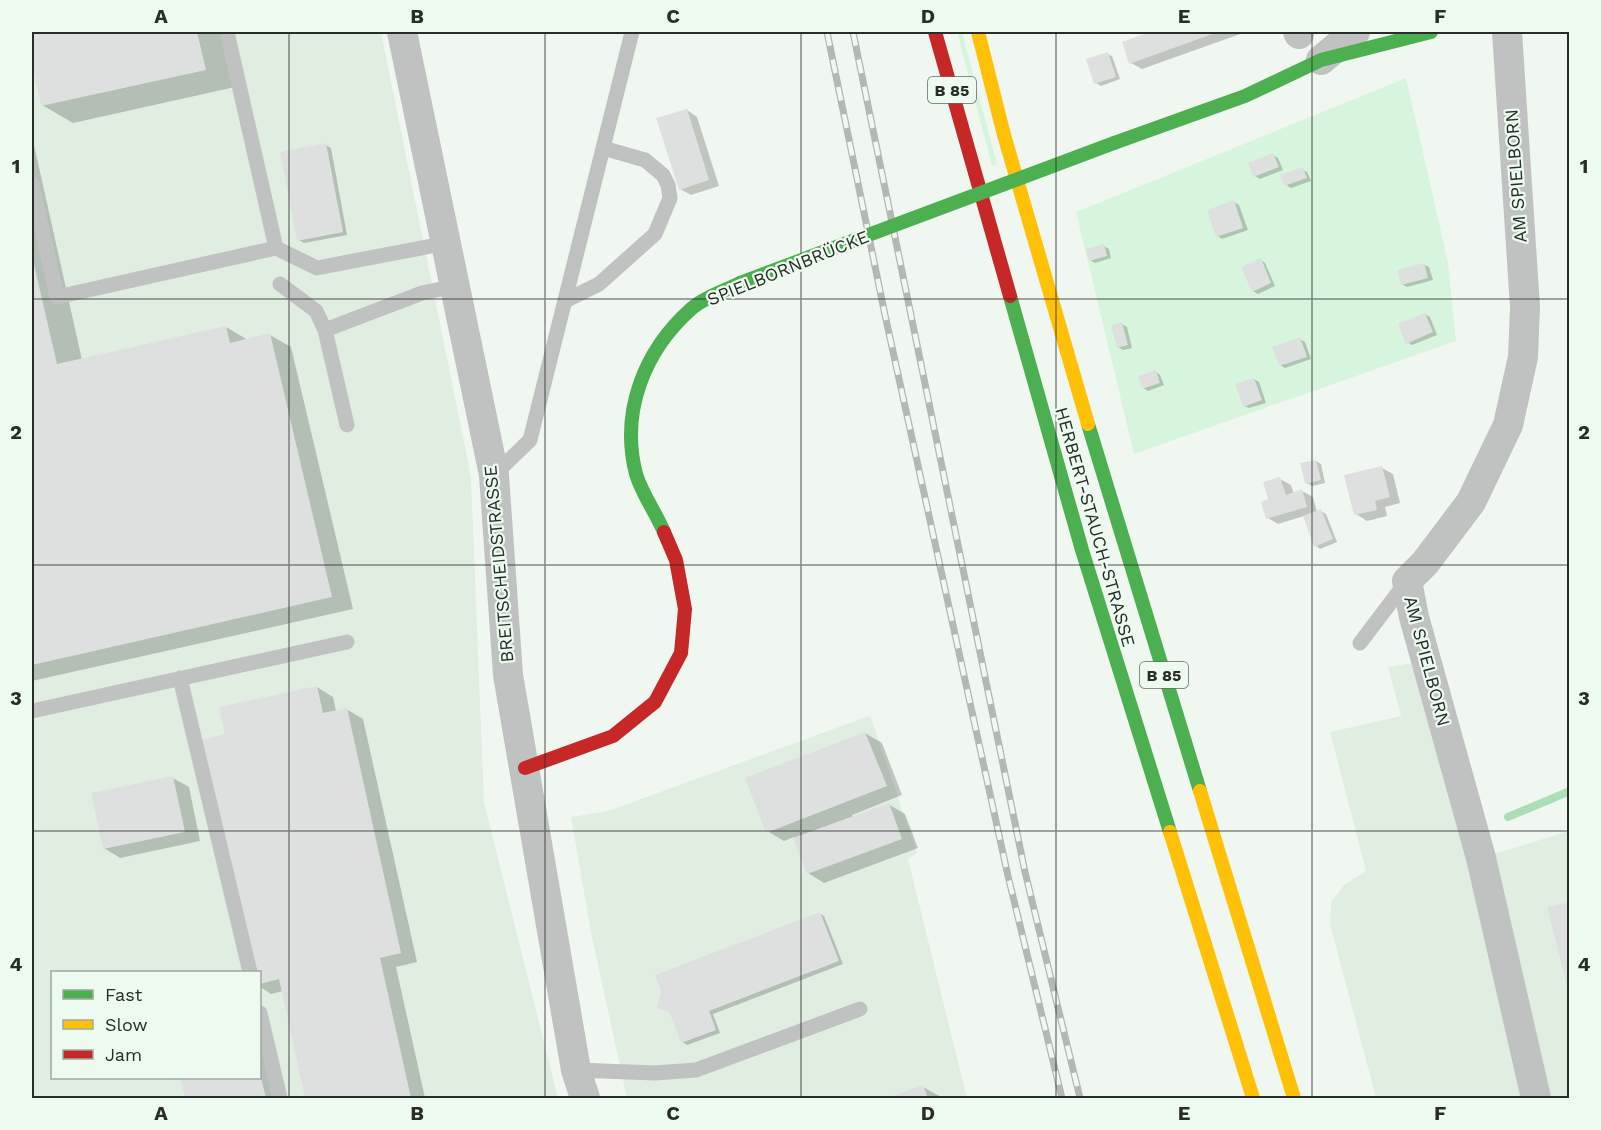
<svg xmlns="http://www.w3.org/2000/svg" width="1601" height="1130" viewBox="0 0 1601 1130" font-family="'Work Sans',sans-serif">
  <rect width="100%" height="100%" fill="#f0f7f1"/>
  <path fill="#e0eee2" fill-rule="evenodd" d="M32,32H381L471,477L484,802L558,1098H32ZM52,972H260V1078H52Z
    M1427,661L1481,858L1569,831V1098H1376L1330,924L1331,902L1344,885L1366,871L1330,732L1401,716L1388,667Z
    M869,716L871,718L917,853L908,859L967,1098H627L591,933L571,817L608,811Z"/>
  <path fill="#d7f5dc" d="M957,32H962L997,164L992,166Z
    M1406,78L1448,262L1456,341L1134,454L1076,212Z"/>
  <path fill="#0003" d="M32,32H223L235,87L73,123L42,105L32,57Z
    M1154,32H1246L1142,69L1131,63L1124,43Z
    M1107,54L1112,56L1120,79L1101,86L1096,83Z
    M687,110L697,117L719,186L691,195L680,189Z
    M32,136L82,360L226,327L248,340L270,335L291,347L353,609L32,681Z
    M326,145L331,148L347,235L304,243L299,240Z
    M1273,155L1278,158L1283,170L1260,179L1255,176Z
    M1302,169L1307,172L1311,181L1291,188L1286,185Z
    M1234,202L1239,205L1248,230L1222,239L1218,236Z
    M1104,246L1109,249L1111,258L1095,263L1090,260Z
    M1261,260L1265,263L1275,286L1258,294L1253,291Z
    M1424,265L1429,267L1433,280L1407,287L1402,284Z
    M1425,314L1430,317L1437,335L1412,345L1407,342Z
    M1122,324L1127,327L1132,348L1123,350L1118,347Z
    M1300,339L1305,342L1311,359L1285,368L1280,365Z
    M1156,372L1160,375L1164,385L1148,391L1143,388Z
    M1254,379L1259,382L1266,403L1249,408L1244,406Z
    M1316,461L1321,464L1325,483L1312,486L1307,483Z
    M1382,468L1393,474L1400,503L1385,507L1387,516L1367,521L1356,514Z
    M1280,479L1291,485L1294,494L1302,491L1313,497L1317,512L1321,511L1326,514L1337,542L1320,549L1316,546L1304,516L1278,524L1268,518L1270,500Z
    M317,687L333,697L336,711L346,709L363,719L417,962L396,967L425,1098H307L283,991L271,994L260,987V972H252L226,735Z
    M865,733L882,743L902,795L852,815L853,817L888,804L905,814L918,848L824,883L808,873L794,837L784,841L767,831Z
    M173,778L189,787L200,841L120,858L104,848Z
    M819,913L824,916L843,964L713,1014L720,1033L687,1045L682,1042L663,991Z
    M260,1009L279,1098H186L182,1078H260Z
    M923,1087L943,1098H891Z"/>
  <g fill="none" stroke-linecap="round" stroke-linejoin="round">
    <path stroke="#abdeb4" stroke-width="8" d="M1508,817L1570,791"/>
  </g>
  <path fill="#dee0e0" d="M32,32H197L206,70L41,106L32,64Z
    M1150,32H1218L1129,64L1122,42Z
    M1108,52L1116,77L1094,84L1086,59Z
    M687,109L709,180L679,190L656,118Z
    M326,143L343,232L297,241L280,152Z
    M1273,153L1279,167L1253,177L1248,163Z
    M1303,167L1307,178L1284,186L1280,175Z
    M1234,200L1243,228L1216,237L1207,210Z
    M1104,244L1107,256L1089,261L1086,249Z
    M32,256L57,364L226,326L230,343L270,333L332,597L32,665Z
    M1261,258L1271,283L1252,292L1241,267Z
    M1424,263L1428,278L1401,285L1397,270Z
    M1425,313L1433,332L1406,344L1398,324Z
    M1122,322L1128,345L1117,348L1111,325Z
    M1300,337L1307,357L1279,366L1272,347Z
    M1156,370L1160,383L1142,389L1138,376Z
    M1254,378L1262,400L1243,407L1235,384Z
    M1316,460L1321,480L1305,484L1300,463Z
    M1382,466L1390,497L1375,501L1377,510L1354,515L1344,475Z
    M1280,477L1286,495L1302,489L1307,507L1266,519L1261,502L1268,499L1263,482Z
    M1321,509L1333,539L1314,547L1303,516Z
    M317,686L323,713L347,708L401,953L380,958L411,1098H305L279,979L260,984V972H251L199,740L225,734L219,707Z
    M865,732L887,786L766,833L745,778Z
    M173,776L185,832L103,849L91,793Z
    M889,803L902,839L807,874L793,838Z
    M1570,902V994H1569L1547,907Z
    M820,912L839,961L709,1011L716,1030L681,1043L670,1013L657,1008L661,991L655,975Z
    M180,1078H261L266,1098H185Z
    M923,1085L928,1098H887Z"/>
  <g fill="none" stroke-linecap="round" stroke-linejoin="round">
    <path stroke="#c0c2c1" stroke-width="15" d="M227,32L276,248
      M32,184L57,297L276,248L317,268L447,243
      M280,284L316,311L325,330
      M565,301L599,284L655,234L670,198L668,185L663,175L645,160L603,148
      M347,425L325,330L422,293L456,286
      M494,475L530,440L632,32
      M1360,643L1407,581
      M180,678L250,972
      M32,711L347,642
      M260,1013L280,1098
      M576,1070L655,1073L696,1070L860,1009"/>
    <path stroke="#c0c2c1" stroke-width="30" d="M402,32L494,475L508,675L576,1070L585,1098
      M1298,32L1299,34
      M1507,32L1525,307L1523,357L1508,425L1471,502L1425,563L1407,581L1414,617L1481,858L1536,1098
      M1321,60L1355,32"/>
    <path stroke="#4caf50" stroke-width="14" d="M1114,143L1245,96L1321,60L1431,32
      M1010,296L1082,550L1170,832
      M1088,424L1200,791
      M664,532C656,513 642,494 636,474C620,412 644,351 691,309C704,297 725,291 740,283"/>
    <path stroke="#ffc107" stroke-width="14" d="M978,32L1004,135L1088,424
      M1200,791L1294,1098
      M1170,832L1253,1098"/>
    <path stroke="#c62828" stroke-width="14" d="M935,32L1010,296
      M525,768L613,736L655,702L681,653L685,609L676,560L664,532"/>
    <g stroke="#b4b7b5" stroke-width="7">
      <path id="rail" d="M827,32L885,315L1008,876L1062,1098
        M853,32L1025,872L1080,1098"/>
    </g>
    <use href="#rail" stroke="#edfaef" stroke-width="4.5" stroke-dasharray="14" stroke-linecap="butt"/>
    <path stroke="#4caf50" stroke-width="14" d="M740,283L1114,143"/>
  </g>
  <path fill="none" stroke="#292d29" stroke-width="1.5" stroke-opacity="0.55" d="M289,32V1098M545,32V1098M801,32V1098M1056,32V1098M1312,32V1098M32,299H1570M32,565H1570M32,831H1570"/>
  <g text-anchor="middle" stroke-width="4.5" stroke-linejoin="round" paint-order="stroke">
    <g fill="#edfaef" stroke="#646a64" stroke-width="1.5">
      <rect x="928" y="77" width="48" height="26" rx="4.5"/>
      <rect x="1140" y="662" width="48" height="26" rx="4.5"/>
    </g>
    <g font-size="16" font-weight="bold" fill="#292d29">
      <text x="952" y="96">B 85</text>
      <text x="1164" y="681">B 85</text>
    </g>
    <g font-size="18" fill="#292d29" stroke="#edfaef">
      <text transform="translate(1516 176) rotate(-94)" y="6">AM SPIELBORN</text>
      <text transform="translate(788 268) rotate(-22)" y="6">SPIELBORNBRÜCKE</text>
      <text transform="translate(1095 527) rotate(74)" y="6">HERBERT-STAUCH-STRASSE</text>
      <text transform="translate(499 564) rotate(-95)" y="6">BREITSCHEIDSTRASSE</text>
      <text transform="translate(1427 661) rotate(75)" y="6">AM SPIELBORN</text>
    </g>
  </g>
  <rect width="1601" height="1130" fill="none" stroke="#edfaef" stroke-width="66"/>
  <rect x="51" y="971" width="210" height="108" fill="#edfaef" stroke="#9fa8a0" stroke-width="1.5"/>
  <rect x="63" y="990" width="30" height="9" fill="#4caf50" stroke="#9fa8a0" stroke-width="1.5"/>
  <text x="105" y="1001" font-size="18" fill="#292d29">Fast</text>
  <rect x="63" y="1020" width="30" height="9" fill="#ffc107" stroke="#9fa8a0" stroke-width="1.5"/>
  <text x="105" y="1031" font-size="18" fill="#292d29">Slow</text>
  <rect x="63" y="1050" width="30" height="9" fill="#c62828" stroke="#9fa8a0" stroke-width="1.5"/>
  <text x="105" y="1061" font-size="18" fill="#292d29">Jam</text>
  <rect x="33" y="33" width="1535" height="1064" fill="none" stroke="#292d29" stroke-width="2"/>
  <g font-size="20" text-anchor="middle" font-weight="bold" fill="#292d29">
    <text x="161" y="23">A</text>
    <text x="417" y="23">B</text>
    <text x="673" y="23">C</text>
    <text x="928" y="23">D</text>
    <text x="1184" y="23">E</text>
    <text x="1440" y="23">F</text>
    <text x="16" y="173">1</text>
    <text x="1584" y="173">1</text>
    <text x="16" y="439">2</text>
    <text x="1584" y="439">2</text>
    <text x="16" y="705">3</text>
    <text x="1584" y="705">3</text>
    <text x="16" y="971">4</text>
    <text x="1584" y="971">4</text>
    <text x="161" y="1120">A</text>
    <text x="417" y="1120">B</text>
    <text x="673" y="1120">C</text>
    <text x="928" y="1120">D</text>
    <text x="1184" y="1120">E</text>
    <text x="1440" y="1120">F</text>
  </g>
</svg>
